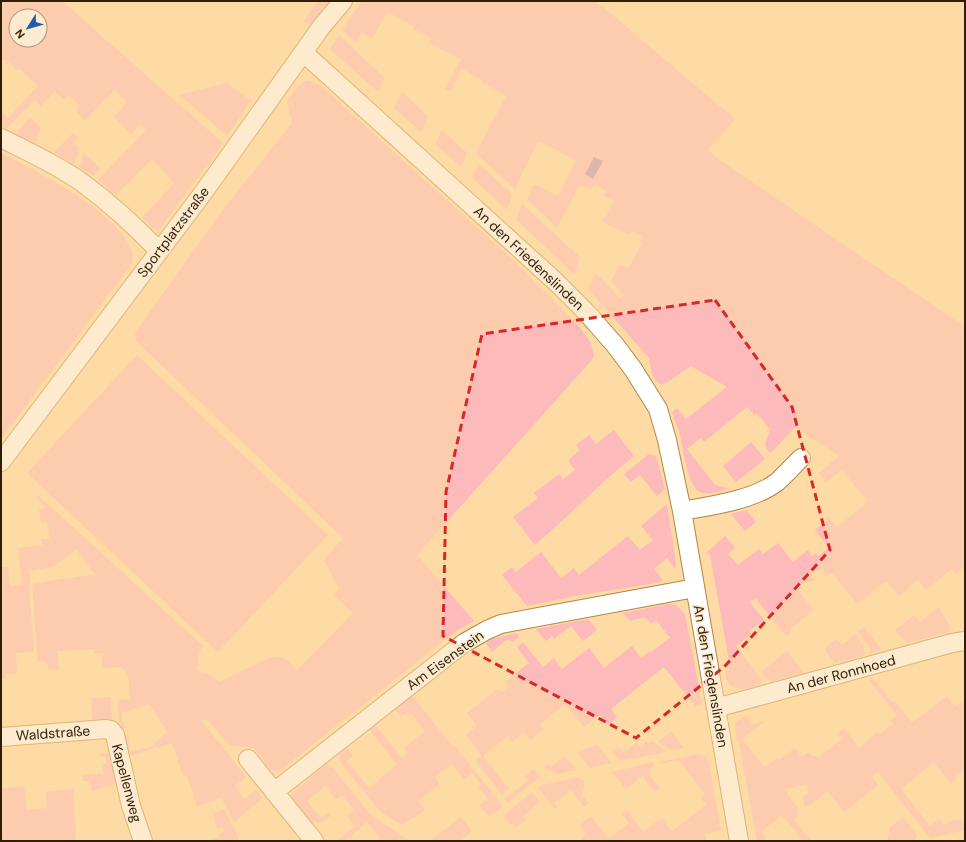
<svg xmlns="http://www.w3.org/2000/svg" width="966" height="842" viewBox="0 0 966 842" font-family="'DM Sans',sans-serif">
  <rect width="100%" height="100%" fill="#fedaa4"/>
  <path fill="#fcbabb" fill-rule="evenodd" d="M1,1H62L223,143L159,230H155L142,218L174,183L152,159L116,195L98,180L146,130L140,124L131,134L114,117L127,102L114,90L85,121L76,112L80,106L69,95L64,100L55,91L41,106L34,100L6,129L1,127V111L8,118L38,86L20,69L18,71L5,59L1,62ZM16,16H40V40H16Z
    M318,1H331L313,27L304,21Z
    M362,1H596L735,119L708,150L717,158L965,327V566L956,574L952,569L926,590L918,580L899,596L886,581L857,604L832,573L827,575L822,568L812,572L814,580L795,586L814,610L791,628V632L786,636L756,599L749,601L764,620L749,631L751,634L736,646L761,679V685C748,689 729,694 725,675L730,666L710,555L707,552L725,536L735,548L728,554L738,565L759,549L763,554L778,543L793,562L808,550L812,556L816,553L818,556L829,548L815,530L829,518L837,527L868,502L842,470L826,482L819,473L839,456L795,427L771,453L768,451L765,445L770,429L756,413L754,415L747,407L704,442L701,438L687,449L715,485L728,488C721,492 706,496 698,491C688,484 683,448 680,436C678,428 675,420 672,412L677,408L686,419L727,387L691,366L668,382L664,384H660L657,382L652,374L649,358L588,289L596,273L620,298L624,295L611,281L620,265L629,268L642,242L640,241L642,236L631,231L629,235L603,222L614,201L603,195L606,191L594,184L591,190L580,184L557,228L527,199L532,186L537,185L558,196L576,160L538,141L515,189L476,153L506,96L483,83L480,79L462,69L451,91L445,89L461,59L429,43L431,38L413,29L414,26L387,12L373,38L362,33L355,42L343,31V28Z
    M339,35L385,78L378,92L330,49Z
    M306,81H310L322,87L515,262L548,294L579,326L591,343L594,356L591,361L417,555L474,621L456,631L282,769C277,772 275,772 270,769L253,748L229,745L207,719L201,721L227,752L246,777L235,786L244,799L256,790L263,798L234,822L221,797L197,807L187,775L183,776L172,743L158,748L157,746L154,748L127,757L124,735L128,734L130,752L152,746L167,732L149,704L122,713V721L126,728L123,729L119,722L118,700L129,699C129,688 132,674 120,667L102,668V653H94L93,649L57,651L59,669H48V665L45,661L38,662L32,584L67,578L69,580L74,577L95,575L76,549L53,567L29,571L31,584L29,585L34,652L16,653L17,673L5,674L6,679H1V567H8L10,586L22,585L18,548L42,545V539H50L47,522L41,523L39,509L45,508L36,497L38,495L203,646L199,655L196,670L212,676L219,682L271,657C286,656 287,661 297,670L353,613L334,595L339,589L324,560L343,538L136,341L135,333L222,211L292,123L287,101L298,86Z
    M227,83L251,100L227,136L179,95Z
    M402,92L429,117L421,132L394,108Z
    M30,117L41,128L35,143L18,135L19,130Z
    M442,130L467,153L461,167L435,144Z
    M73,133L78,138L73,143L80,149L74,164L54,152Z
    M1,153C32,168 141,223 132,263L1,439Z
    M84,153L100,168L93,176L79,167Z
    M479,164L512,194L507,210L472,178Z
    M522,204L580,257L575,275L516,219Z
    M137,355L328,535L218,652L27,473Z
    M614,430L634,456C599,484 569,516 535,545L513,517L538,498L534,493L559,474L563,479L575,470L568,460L580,450L576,445L589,435L596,444Z
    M751,442L765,459L736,482L723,466Z
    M649,454L656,456L665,489L657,496L640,475L631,482L624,474Z
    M667,504L676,563L675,569L667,558L654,569L663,580L657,583L575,596L527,606L502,575L512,567L516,572L541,552L561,578L574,568L579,575L628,536L640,550L653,540L641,526Z
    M746,510L756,522L745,531L731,514Z
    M668,604L676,605L685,614L702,704L695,706L664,667L611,709L617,717L608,725L600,715L584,727L565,704L540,724L544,729L530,740L524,732L512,742L508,736L483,756L509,789L502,795L476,761L482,756L466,735L477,726L467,713L498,688L502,692L508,687L505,682L529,663L517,647L523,642L543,667L554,658L562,669L589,648L604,668L632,646L641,658L650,651L651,652L670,638L656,620L651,624L645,617L630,621L623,613Z
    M939,607L952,631L907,643L895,630L914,615L920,622Z
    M588,619L597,630L583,641L571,626L554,639L552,636L546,641L536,629Z
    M864,627L882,650L871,653L869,646L858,632Z
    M516,633L519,637L513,642L509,640H506L492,652L486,643L492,639Z
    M855,634L863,645L865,655L835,663L824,649L836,639L842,645Z
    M787,651L804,673L771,682L761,672Z
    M873,678L893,703L895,701L912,723L947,696L955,707L961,702L965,707V770L955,778L956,780L951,784L934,762L901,789L930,826L939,819L944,825C951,820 957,819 965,821V830L930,838L878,772L872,777L878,785L844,812L828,791L810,805L804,807L803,796L809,794L807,784L787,789L789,797L798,808L797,817L794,820L811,841H803L782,815L761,832L766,838L762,841H757L739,743L736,740L735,724L746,715L754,725L757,723L765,721L742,739L764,767L777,758L779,760L795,748L802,757L808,752L810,755L819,757L842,739L838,733L844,728L859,748L878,732L880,734L893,724L891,720L897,715L868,679Z
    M412,695L453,747L455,746L502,805V807L489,817L479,805L488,799L478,787L481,784L472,773L464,780L452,764L435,777L440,784L418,801L425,810L402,825L380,811L341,763C338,755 340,751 346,747L353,756L347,761L369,788L397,765L369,729L375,725L402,758L408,753L404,748L425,731L409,711L401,717L394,709Z
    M111,697L112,722L93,724L91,698Z
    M671,731L684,748L671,750L658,742Z
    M646,741L648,744L652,741L667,752L620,761L613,752L619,747L624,753L637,742L640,746Z
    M597,744L612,763L590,768L578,753C584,748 591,749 597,744Z
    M109,752L118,783L92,791L90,781H83V775L104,774L102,765L107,763L105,756L100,757L99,754Z
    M699,754L705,756L709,763L721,830L705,834L707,841H579L587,834L580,825L591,816L609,839L629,823L622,814L627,810L643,832L661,818L672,831L706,805L701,798L705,794L679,760L662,763L660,762Z
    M565,756L577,770L557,774L543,767L548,763L551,767Z
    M653,762L654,766L649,770L651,772V777L660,788L655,792L642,776L626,789L612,772Z
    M324,766L329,765L333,768L370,814L410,841H377L380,838L367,822L345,841H337L355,826L347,816L354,810L342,795L336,799L325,786L307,801L321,818L328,813L331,816L323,822L310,823L291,800V794Z
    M534,769L540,777L508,802L505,799L527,781L524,777Z
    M577,778L583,780L585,783L582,795L589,803L584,807L571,790L554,803L557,807L555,809L538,788L542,785Z
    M24,786L27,810L47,808L46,792L73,789L76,841H1V789Z
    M532,792L540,802L523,816L526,820L517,827L514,823L511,825L504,815Z
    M225,809L240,841H207L219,837L218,834L224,832L223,827L217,829L213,813Z
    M461,817L472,831L460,841H430Z
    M903,817L917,835L916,841H887L889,834V828Z"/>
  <path fill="#b28dbf" d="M594,157L603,161L593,179L585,174Z"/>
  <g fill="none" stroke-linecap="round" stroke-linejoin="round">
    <g stroke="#b28744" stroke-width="20">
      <path id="minor" d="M304,53L556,282L587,313L615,345L633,369L658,409L667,440L682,511L739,841
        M1,138C29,152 59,166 84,184C111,204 136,227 159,251
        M1,462L203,193L322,26L343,1
        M682,511C710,506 754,500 777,482C785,475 793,466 801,458
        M716,708L952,643L965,641
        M1,737L106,729L111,730L115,735L131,806L143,841
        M248,759L314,841
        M274,792L464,643L487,630L501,624L695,588"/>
    </g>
    <use href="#minor" stroke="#fff" stroke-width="18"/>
  </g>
  <path d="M0 0H966V842H0ZM715,300L792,407L830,550L725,666L636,738L443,636L446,492L482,334Z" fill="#fedaa4" fill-opacity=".55" fill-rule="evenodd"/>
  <path fill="none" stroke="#d62828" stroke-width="3" stroke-dasharray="8 5" stroke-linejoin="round" d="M715,300L792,407L830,550L725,666L636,738L443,636L446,492L482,334Z"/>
  <g text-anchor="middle" stroke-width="3.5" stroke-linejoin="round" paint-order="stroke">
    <g font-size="14" fill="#2f1e02" stroke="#fdead0">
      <text transform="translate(173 232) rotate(-53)" y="5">Sportplatzstraße</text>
      <text transform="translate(529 258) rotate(43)" y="5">An den Friedenslinden</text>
      <text transform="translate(445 660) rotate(-36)" y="5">Am Eisenstein</text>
      <text transform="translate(841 674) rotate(-15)" y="5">An der Ronnhoed</text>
      <text transform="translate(711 676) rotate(80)" y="5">An den Friedenslinden</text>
      <text transform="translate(53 733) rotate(-4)" y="5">Waldstraße</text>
      <text transform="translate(127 783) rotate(75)" y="5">Kapellenweg</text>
    </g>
  </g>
  <rect width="966" height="842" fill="none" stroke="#2f1e02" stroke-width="4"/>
  <g transform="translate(28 28) rotate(233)"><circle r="19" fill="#fdead0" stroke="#ab987e"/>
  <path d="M0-3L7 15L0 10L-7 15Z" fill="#205cae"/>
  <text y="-6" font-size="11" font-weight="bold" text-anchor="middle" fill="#2f1e02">N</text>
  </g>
</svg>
